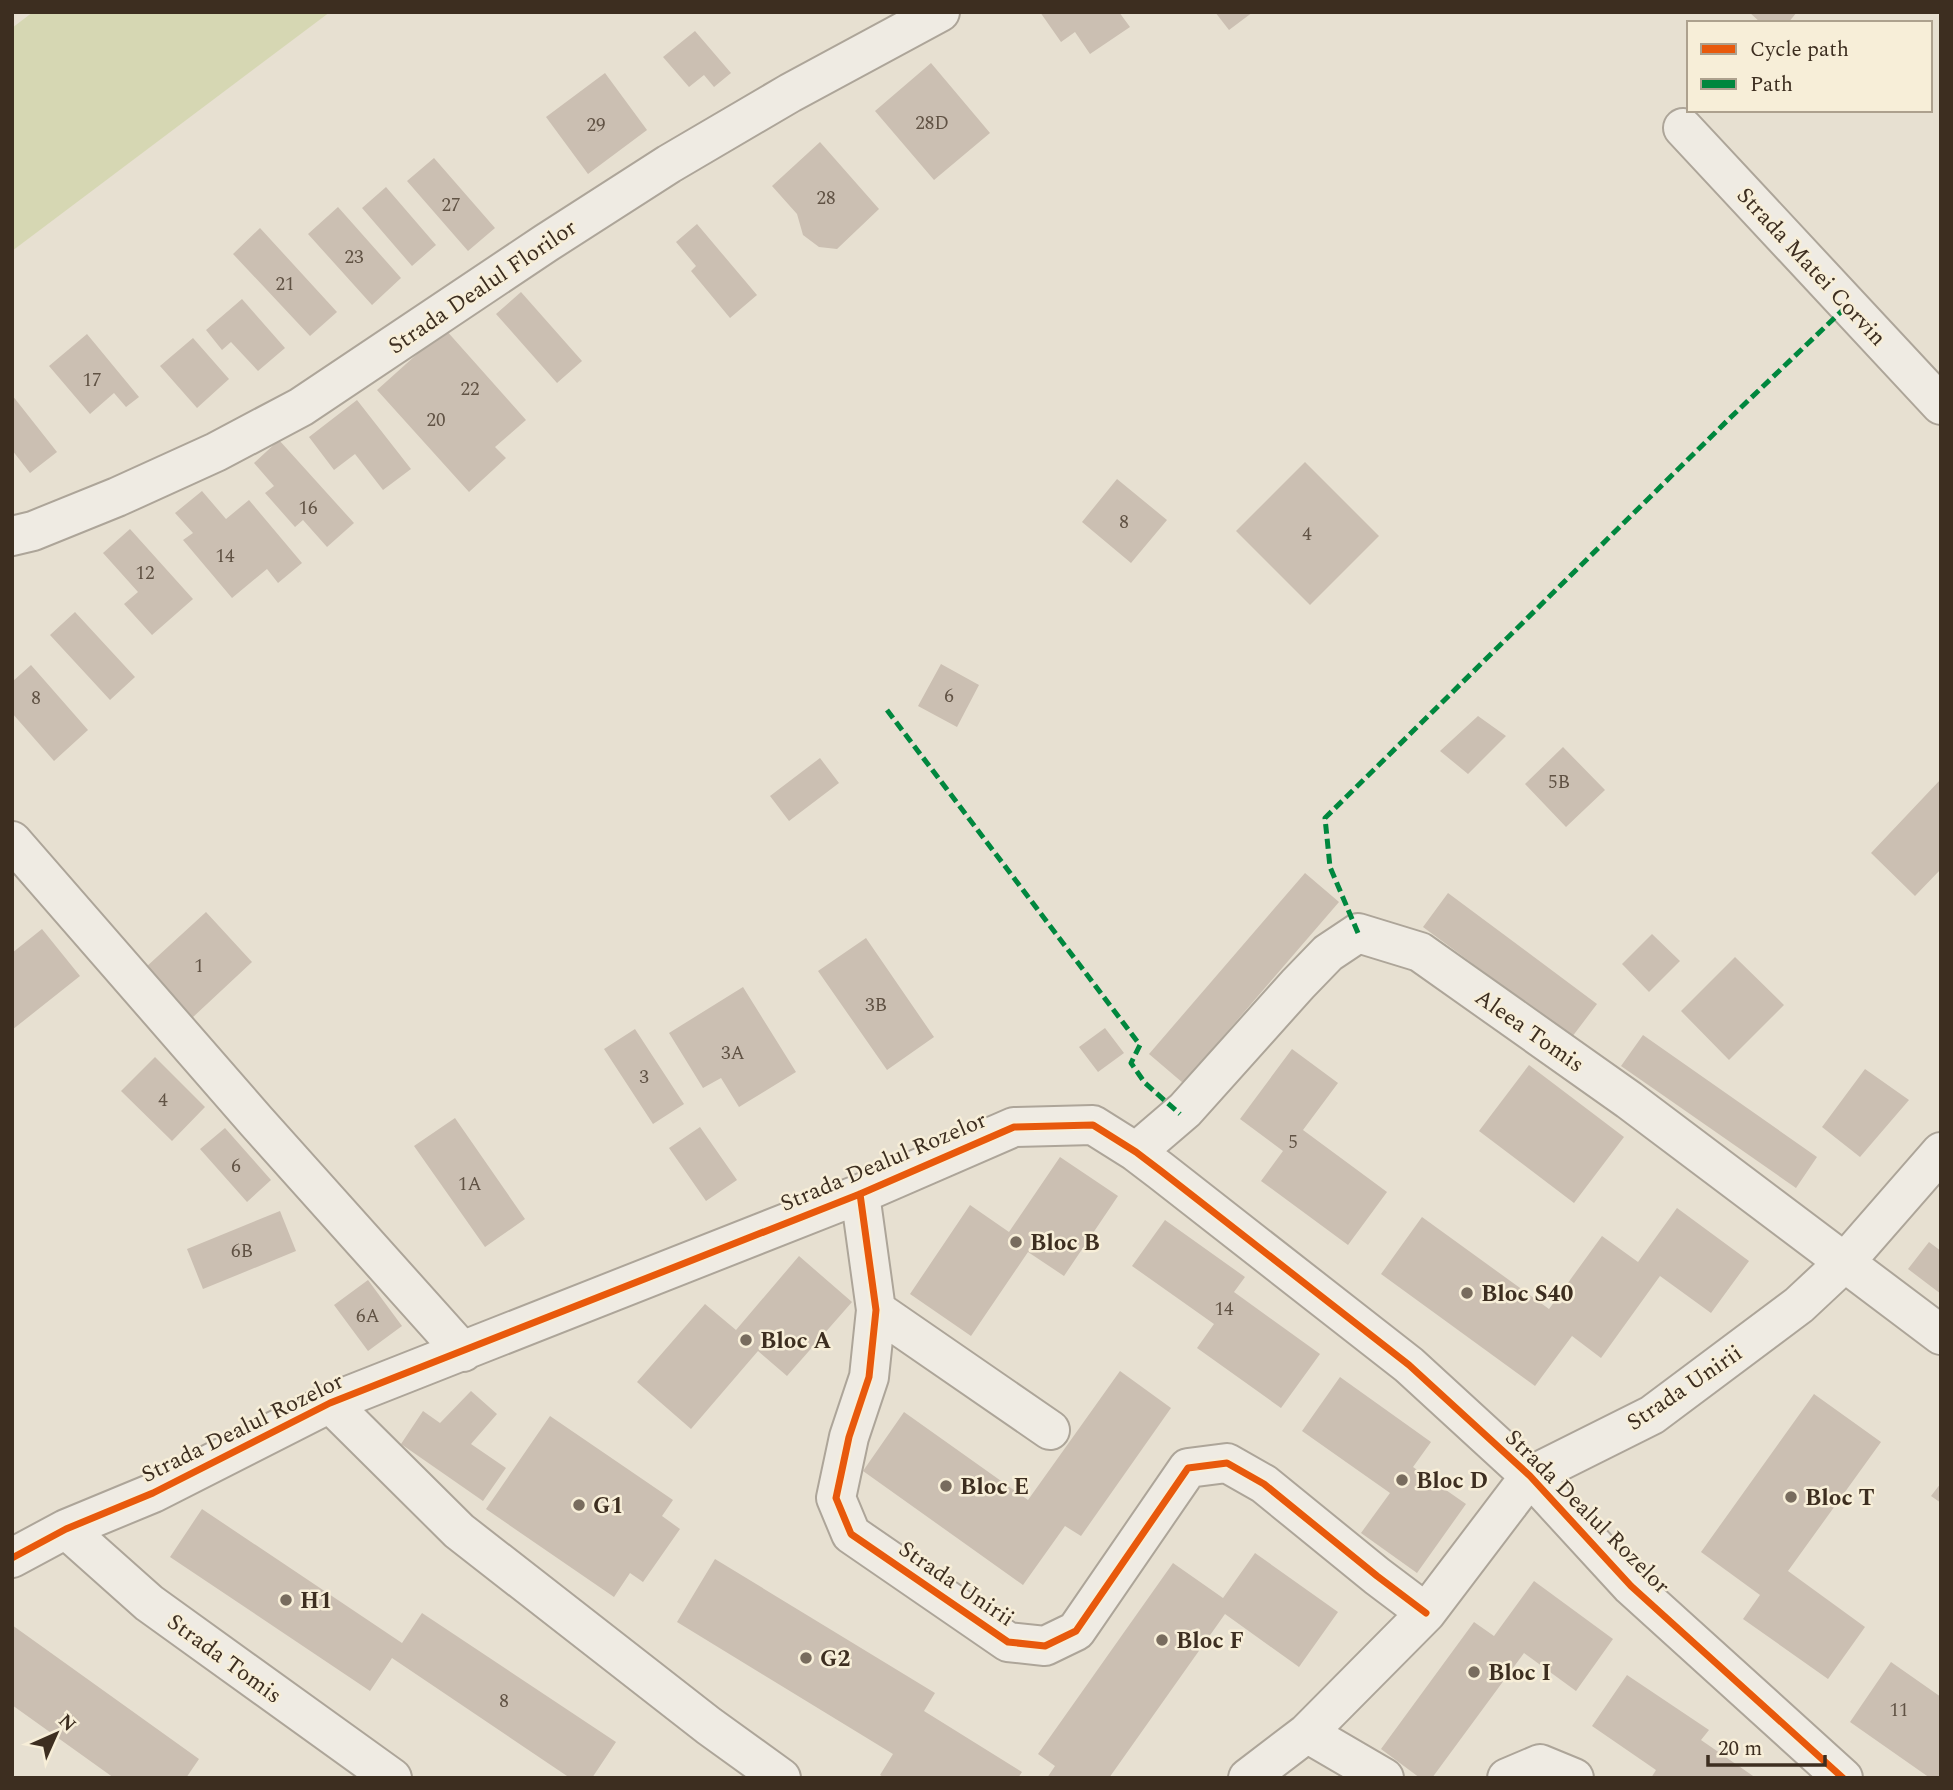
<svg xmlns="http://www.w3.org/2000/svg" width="1953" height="1790" viewBox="0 0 1953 1790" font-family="Spectral,serif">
  <rect width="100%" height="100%" fill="#e7e0d1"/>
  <path fill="#d6d7b3" d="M33,12H330L12,251V28Z"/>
  <path fill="#cbbfb2" d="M1040,12H1119L1130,27L1090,54L1075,32L1061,42Z
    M1215,12H1253L1229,30Z
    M1749,12H1797L1788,23H1761Z
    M695,31L731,73L714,87L704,75L689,87L663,57Z
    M931,63L990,133L934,180L875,111Z
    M605,73L647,130L588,174L546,117Z
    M820,142L879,209L837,249L819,247L803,235L797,214L772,186Z
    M434,158L495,228L468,251L407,181Z
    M386,187L436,245L412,266L362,208Z
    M338,207L401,278L372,305L308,234Z
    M697,224L757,295L730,318L691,271L696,266L676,242Z
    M260,228L337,312L310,336L233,254Z
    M521,292L582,361L557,383L496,314Z
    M242,299L285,348L258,371L231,342L222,350L206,330Z
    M445,329L526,420L495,447L506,458L469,492L377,390Z
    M87,334L139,397L126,407L114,393L90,414L49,366Z
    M193,338L229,379L197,408L160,366Z
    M12,395L57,452L30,473L12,450Z
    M357,400L411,469L383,490L355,454L334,470L309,437Z
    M279,440L354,523L327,547L303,520L295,527L265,493L274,486L254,463Z
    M1305,462L1379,536L1310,605L1236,531Z
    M1117,479L1167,520L1131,563L1082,522Z
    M202,491L226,519L249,500L302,563L278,583L267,569L232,598L183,540L193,533L175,513Z
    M130,529L193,599L152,635L124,604L138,592L103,553Z
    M75,612L135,677L110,700L50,635Z
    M941,664L979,685L957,727L918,706Z
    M31,665L88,730L54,761L12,713V682Z
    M1478,716L1506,736L1468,774L1440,751Z
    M1563,747L1605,790L1566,827L1525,784Z
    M820,758L839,783L789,821L770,796Z
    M1941,779V869L1915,896L1871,853Z
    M1305,873L1339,902L1183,1083L1149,1054Z
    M1448,893L1597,1004L1572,1037L1423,927Z
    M206,912L252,962L192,1018L145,968Z
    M42,929L80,976L12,1030V953Z
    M1652,934L1680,961L1649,992L1622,964Z
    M866,938L934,1037L887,1070L818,971Z
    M1735,957L1784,1005L1729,1060L1681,1011Z
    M743,987L796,1072L739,1107L721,1078L703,1088L669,1033Z
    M1105,1028L1124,1053L1098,1072L1079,1047Z
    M635,1029L684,1104L653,1124L604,1049Z
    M1643,1035L1817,1157L1796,1188L1621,1066Z
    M1292,1049L1338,1083L1303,1130L1387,1192L1348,1245L1261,1181L1283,1151L1240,1119Z
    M155,1057L205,1107L172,1141L121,1091Z
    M1529,1065L1624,1137L1574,1203L1479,1131Z
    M1865,1069L1909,1100L1860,1157L1822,1127Z
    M455,1118L525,1219L485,1247L414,1146Z
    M700,1127L737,1180L706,1201L669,1148Z
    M225,1128L271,1180L247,1202L200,1149Z
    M1060,1157L1118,1196L1064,1276L1028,1252L971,1336L910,1294L970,1205L1009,1232Z
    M1677,1208L1749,1261L1711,1313L1660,1276L1601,1358L1572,1336L1535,1386L1381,1274L1422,1217L1549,1309L1602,1236L1638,1262Z
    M280,1211L296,1251L203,1289L187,1249Z
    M1165,1220L1245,1277L1234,1292L1320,1354L1281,1408L1197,1348L1214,1324L1132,1266Z
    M1929,1242L1941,1251V1294L1908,1269Z
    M799,1256L852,1302L787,1376L758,1351L691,1429L637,1382L705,1304L736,1330Z
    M368,1280L402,1326L368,1351L334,1305Z
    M1120,1371L1171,1408L1081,1536L1065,1526L1023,1585L863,1471L904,1412L1028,1500Z
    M1340,1377L1431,1442L1413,1467L1466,1504L1417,1573L1361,1533L1390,1493L1302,1431Z
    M471,1391L497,1414L471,1444L506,1468L483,1501L401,1444L423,1411L440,1423Z
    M1814,1394L1881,1442L1788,1571L1865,1627L1828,1679L1743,1619L1760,1595L1701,1552Z
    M550,1416L673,1500L662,1516L680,1529L643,1582L630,1573L614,1597L486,1509Z
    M1941,1483V1503L1931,1496Z
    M202,1509L402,1643L422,1613L616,1742L592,1778H570L392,1658L370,1691L170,1557Z
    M1255,1553L1338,1612L1299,1667L1225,1614L1109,1778H1047L1055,1766L1038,1754L1173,1563L1223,1598Z
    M715,1559L935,1693L924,1711L1022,1772L1018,1778H885L880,1775L893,1754L677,1622Z
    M1534,1581L1613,1639L1576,1691L1524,1653L1432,1778H1420L1381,1749L1474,1622L1494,1636Z
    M12,1625L199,1759L186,1778H114L12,1705Z
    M1891,1662L1941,1697V1778H1930L1850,1722Z
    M1627,1675L1709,1730L1701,1740L1756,1778H1651L1656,1770L1592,1726Z"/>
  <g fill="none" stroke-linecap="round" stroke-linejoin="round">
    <g stroke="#ada599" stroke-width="42">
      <path id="minor" d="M1683,128L1941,405
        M12,536L33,531L117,497L216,452L301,407L546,243L669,164L790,93L940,12
        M12,841L256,1121L463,1352
        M1136,1152L1185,1110L1298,984L1328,953L1358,933L1420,952L1629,1100L1941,1335
        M860,1194L876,1310L869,1377L849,1437L836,1498L851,1534L1008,1642L1045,1646L1076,1631L1188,1468L1227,1463L1264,1484L1377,1576L1426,1613
        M876,1310L1050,1430
        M330,1403L459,1531L709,1726L781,1778
        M66,1529L149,1603L392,1778
        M12,1558L66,1529L153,1493L330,1403L860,1194L1014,1127L1093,1125L1136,1152L1161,1171L1409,1365L1530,1476L1631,1586L1843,1778
        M1307,1733L1384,1778
        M1248,1778L1307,1733L1426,1613L1530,1476L1652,1415L1799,1305L1845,1262L1941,1152
        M1507,1778L1540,1764L1574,1778"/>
    </g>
    <use href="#minor" stroke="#efebe3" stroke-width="38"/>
    <path stroke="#00873e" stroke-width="5" stroke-dasharray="10 5" stroke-linecap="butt" d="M887,710L1140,1045L1131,1063L1145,1083L1180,1114
      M1358,933L1330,867L1325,818L1731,417L1848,305"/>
    <g stroke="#f7eed8" stroke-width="11">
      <path id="cycleway" d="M860,1194L876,1310L869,1377L849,1437L836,1498L851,1534L1008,1642L1045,1646L1076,1631L1188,1468L1227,1463L1264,1484L1377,1576L1426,1613
        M12,1558L66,1529L153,1493L330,1403L860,1194L1014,1127L1093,1125L1136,1152L1161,1171L1409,1365L1530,1476L1631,1586L1843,1778"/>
    </g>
    <use href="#cycleway" stroke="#e8590c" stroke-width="7"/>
  </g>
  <g fill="#786c5e" stroke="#f7eed8" stroke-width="2.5">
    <circle cx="1016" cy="1242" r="7"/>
    <circle cx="1467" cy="1293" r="7"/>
    <circle cx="746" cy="1340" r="7"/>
    <circle cx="1402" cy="1480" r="7"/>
    <circle cx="946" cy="1486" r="7"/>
    <circle cx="1791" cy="1497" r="7"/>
    <circle cx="579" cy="1505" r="7"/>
    <circle cx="286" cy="1600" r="7"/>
    <circle cx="1162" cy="1640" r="7"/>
    <circle cx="806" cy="1658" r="7"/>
    <circle cx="1474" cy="1672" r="7"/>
  </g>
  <g text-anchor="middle" stroke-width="5" stroke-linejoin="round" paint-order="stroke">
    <g font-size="19" fill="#605244">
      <text x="932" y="129">28D</text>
      <text x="596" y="131">29</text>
      <text x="826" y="204">28</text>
      <text x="451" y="211">27</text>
      <text x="354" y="263">23</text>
      <text x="285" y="290">21</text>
      <text x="92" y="386">17</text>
      <text x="470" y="395">22</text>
      <text x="436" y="426">20</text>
      <text x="308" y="514">16</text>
      <text x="1124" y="528">8</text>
      <text x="1307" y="540">4</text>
      <text x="225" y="562">14</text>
      <text x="145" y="579">12</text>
      <text x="949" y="702">6</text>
      <text x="36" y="704">8</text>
      <text x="1559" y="788">5B</text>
      <text x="199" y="972">1</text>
      <text x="876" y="1011">3B</text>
      <text x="733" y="1059">3A</text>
      <text x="644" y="1083">3</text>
      <text x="163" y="1106">4</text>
      <text x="1293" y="1148">5</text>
      <text x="236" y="1172">6</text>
      <text x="470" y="1190">1A</text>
      <text x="242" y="1257">6B</text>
      <text x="1224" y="1315">14</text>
      <text x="368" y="1322">6A</text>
      <text x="504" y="1707">8</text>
      <text x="1899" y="1716">11</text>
    </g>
    <g font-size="23" fill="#3d2e20" stroke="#f7eed8">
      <text transform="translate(1812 266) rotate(47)" y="8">Strada Matei Corvin</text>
      <text transform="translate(482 286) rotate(-34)" y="8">Strada Dealul Florilor</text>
      <text transform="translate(1530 1030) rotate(35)" y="8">Aleea Tomis</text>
      <text transform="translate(883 1161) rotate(-23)" y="8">Strada Dealul Rozelor</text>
      <text transform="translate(1684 1387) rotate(-34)" y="8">Strada Unirii</text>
      <text transform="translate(242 1427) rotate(-26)" y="8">Strada Dealul Rozelor</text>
      <text transform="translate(1588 1511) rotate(45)" y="8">Strada Dealul Rozelor</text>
      <text transform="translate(957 1583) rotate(34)" y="8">Strada Unirii</text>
      <text transform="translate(225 1658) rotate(36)" y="8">Strada Tomis</text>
    </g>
    <g font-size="23" font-weight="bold" fill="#3d2e20" stroke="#f7eed8" text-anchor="start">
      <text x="1030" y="1250">Bloc B</text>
      <text x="1481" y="1301">Bloc S40</text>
      <text x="760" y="1348">Bloc A</text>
      <text x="1416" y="1488">Bloc D</text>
      <text x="960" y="1494">Bloc E</text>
      <text x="1805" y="1505">Bloc T</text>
      <text x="593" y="1513">G1</text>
      <text x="300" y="1608">H1</text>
      <text x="1176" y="1648">Bloc F</text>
      <text x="820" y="1666">G2</text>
      <text x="1488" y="1680">Bloc I</text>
    </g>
  </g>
  <rect width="1953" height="1790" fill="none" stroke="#3d2e20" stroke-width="28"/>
  <rect x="1687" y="21" width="245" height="91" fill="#f7eed8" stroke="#ada18e" stroke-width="2"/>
  <rect x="1701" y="44" width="35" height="10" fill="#e8590c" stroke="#ada18e" stroke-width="2"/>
  <text x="1750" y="56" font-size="21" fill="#3d2e20">Cycle path</text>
  <rect x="1701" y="79" width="35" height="10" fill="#00873e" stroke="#ada18e" stroke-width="2"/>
  <text x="1750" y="91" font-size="21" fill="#3d2e20">Path</text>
  <g transform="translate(56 1734) rotate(45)" stroke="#f7eed8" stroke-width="5" paint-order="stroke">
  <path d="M0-5L12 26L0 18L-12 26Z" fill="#3d2e20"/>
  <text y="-10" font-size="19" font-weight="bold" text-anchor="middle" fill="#3d2e20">N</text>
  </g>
  <path d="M1708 1755v10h117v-10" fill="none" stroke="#3d2e20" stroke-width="3.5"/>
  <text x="1718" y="1755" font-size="21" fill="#3d2e20" stroke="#f7eed8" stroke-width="5" paint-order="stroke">20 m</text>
</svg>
